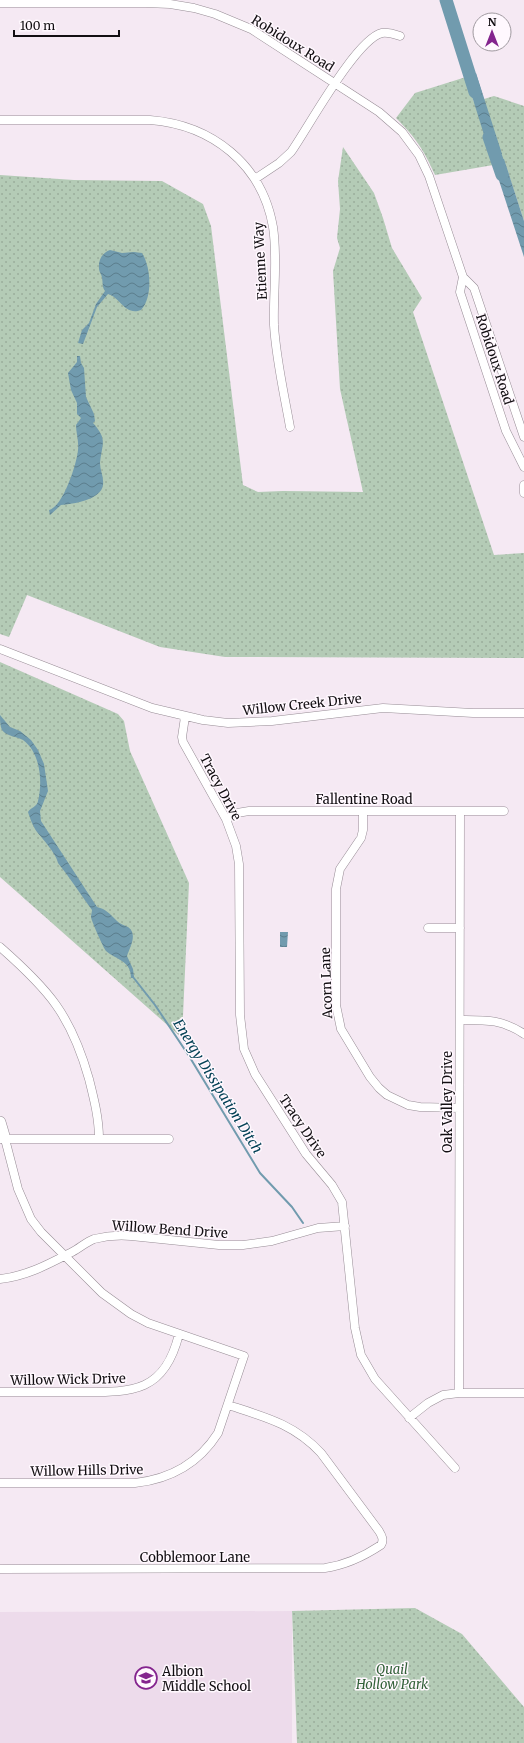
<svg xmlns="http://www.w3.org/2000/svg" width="524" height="1743" viewBox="0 0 524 1743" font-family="Merriweather,serif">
  <defs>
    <pattern id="grass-dots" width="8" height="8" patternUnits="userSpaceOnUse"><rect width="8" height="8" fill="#b4cbb6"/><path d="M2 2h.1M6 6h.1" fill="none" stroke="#9aad9b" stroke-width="1.8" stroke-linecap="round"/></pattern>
    <pattern id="water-waves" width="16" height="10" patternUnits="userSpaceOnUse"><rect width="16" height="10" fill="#719bae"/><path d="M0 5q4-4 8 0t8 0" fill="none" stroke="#5b7d8c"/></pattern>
  </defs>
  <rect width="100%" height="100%" fill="#f5e9f3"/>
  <path fill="#eddbeb" d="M292,1611V1743H0V1612Z"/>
  <path fill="url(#grass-dots)" d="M466,77L474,102L494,96L524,106V221L505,163L435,175C424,150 415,137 396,118L415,93Z
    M343,147L374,193L383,218L392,248L422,298L413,312L494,555L524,553V658L225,657L160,647L27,595L9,637L0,634V175L74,180L162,181L203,204L211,226L243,485L258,492L283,491L363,492L340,389L333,271L340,248L337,238L340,209L338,181Z
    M0,662L118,714L124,721L130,751L189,883L182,1038L0,877Z
    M415,1608L462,1634L524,1707V1743H297L292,1611Z"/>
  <path fill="url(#water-waves)" d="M476,73L502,154H490L466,77Z
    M492,159H504L524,221V257Z
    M110,250L122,253L134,252L142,253C151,267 153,297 141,310C125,316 121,298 108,294L97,307L83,344L78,343L82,330L89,323L96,304L105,291C102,287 103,283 102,278C102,275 99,272 99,269C98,260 102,253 110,250Z
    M77,356H80L81,363L84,368L86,397L94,414L95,421L93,423C108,440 102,443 100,463C100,470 104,477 103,485C101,500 73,504 61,505L50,515L49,510C63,507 77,463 78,450C79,441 76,433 76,425L81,418L77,414V403L71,390L68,373L77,362Z
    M0,715L10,727L20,731L31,740L38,750L44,764L48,791L40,811L41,821L97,907C106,909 110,914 117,921C120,924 124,925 128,927C138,934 130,947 127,956L133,969L134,977L133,978H131C131,960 116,960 106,951C104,949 91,920 91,917C91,914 92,912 92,910C81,895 70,878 58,863C57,855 43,839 37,832C33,827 30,818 28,812C31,807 37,807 38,801C43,781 40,752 23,740C18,737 6,736 2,730C0,726 0,720 0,715Z
    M280,932H288L287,947H280Z"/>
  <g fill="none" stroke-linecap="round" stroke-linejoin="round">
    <path stroke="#719bae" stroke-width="2" d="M133,977L155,1005L189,1056L260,1173L292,1207L303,1223"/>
    <path stroke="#719bae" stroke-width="13" d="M446,0L475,92
      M489,137L502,175"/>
    <g stroke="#978c95" stroke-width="9">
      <path id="street" d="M0,3H146L170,4L194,8L215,14L251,29L379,112L402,132L419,155L429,176L463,277L474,288L524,437
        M0,120H150C212,125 262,164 273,227C278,259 273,293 274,325C276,359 284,393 290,427
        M255,179L279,163L291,152C308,128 356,39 382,33C388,32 394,34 400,36
        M463,277L460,292L506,431L524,467
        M524,485V493
        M0,649L152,708L203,720L228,723L272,721L383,708L473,713H524
        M185,717L182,737L183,742L226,819L236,846L239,864L240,1015L244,1049L255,1074L306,1154L332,1185L342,1202L355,1328L361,1355L375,1379L455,1468
        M363,811V830L361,838L340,869L336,889V1005L341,1029L370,1077L379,1088L387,1095L408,1105L420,1107L459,1108
        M226,819L237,813L249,811H504
        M428,928H460
        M0,947C49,990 71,1015 89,1079C94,1099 99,1118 99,1139
        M460,1020C485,1020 502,1019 524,1034
        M1,1139H169
        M0,1279C27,1276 49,1264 72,1252C80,1248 86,1242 94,1239C106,1236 119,1235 131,1236L219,1245H243L272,1241L318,1228L345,1226
        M0,1392C26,1392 51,1392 77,1392C130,1392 164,1395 179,1334
        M459,1393L460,811
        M409,1418L428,1403L443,1395L459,1393H524
        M0,1483H135C171,1479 199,1463 218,1433L244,1356L148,1323L131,1314L102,1293L41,1232L31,1219L18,1189L5,1139
        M0,1569L325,1568C346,1565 363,1557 381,1545C384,1540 382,1536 379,1531L321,1453C294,1424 265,1417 228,1405"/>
    </g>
    <g stroke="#978c95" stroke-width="12">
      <path id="secondary" d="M0,1122L5,1139"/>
    </g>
    <use href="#street" stroke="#fff" stroke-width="8"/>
    <use href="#secondary" stroke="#fff" stroke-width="11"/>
  </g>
  <defs>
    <g id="school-ring" transform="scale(1.15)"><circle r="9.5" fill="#fff8fe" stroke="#84248e" stroke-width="1.5"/><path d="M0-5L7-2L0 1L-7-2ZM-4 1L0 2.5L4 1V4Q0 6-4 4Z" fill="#84248e"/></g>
  </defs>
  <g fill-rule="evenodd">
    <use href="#school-ring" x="146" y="1678"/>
  </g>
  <g text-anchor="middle" stroke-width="3" stroke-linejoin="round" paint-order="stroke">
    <g font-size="13" fill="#120e12" stroke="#fff8fe">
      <text transform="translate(293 43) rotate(32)" y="5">Robidoux Road</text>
      <text transform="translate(260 261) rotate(-93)" y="5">Etienne Way</text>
      <text transform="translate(495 359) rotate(72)" y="5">Robidoux Road</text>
      <text transform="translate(302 704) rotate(-6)" y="5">Willow Creek Drive</text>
      <text transform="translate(221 787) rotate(62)" y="5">Tracy Drive</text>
      <text x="364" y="804">Fallentine Road</text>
      <text transform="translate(326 983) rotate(-92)" y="5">Acorn Lane</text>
      <text transform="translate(447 1102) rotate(-90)" y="5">Oak Valley Drive</text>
      <text transform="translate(303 1126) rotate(56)" y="5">Tracy Drive</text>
      <text transform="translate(170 1229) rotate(4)" y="5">Willow Bend Drive</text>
      <text transform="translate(68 1379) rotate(-1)" y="5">Willow Wick Drive</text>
      <text transform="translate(87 1470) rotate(-1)" y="5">Willow Hills Drive</text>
      <text x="195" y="1562">Cobblemoor Lane</text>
    </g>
    <g font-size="13" font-style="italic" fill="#326038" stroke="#fff8fe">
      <text x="392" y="1674">Quail<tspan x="392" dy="15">Hollow Park</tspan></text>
    </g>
    <g font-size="13" fill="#120e12" stroke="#fff8fe" text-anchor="start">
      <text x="162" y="1676">Albion<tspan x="162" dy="15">Middle School</tspan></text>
    </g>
    <g font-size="14" font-style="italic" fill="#013f54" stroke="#fff8fe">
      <text transform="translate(218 1086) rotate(58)" y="5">Energy Dissipation Ditch</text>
    </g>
  </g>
  <g transform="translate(492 32)"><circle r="19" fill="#fff8fe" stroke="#a09aa0"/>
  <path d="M0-3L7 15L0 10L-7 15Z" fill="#84248e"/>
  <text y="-6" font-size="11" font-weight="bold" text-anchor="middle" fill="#120e12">N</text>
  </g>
  <path d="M14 30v6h105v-6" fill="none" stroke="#120e12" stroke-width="2"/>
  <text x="20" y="30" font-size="12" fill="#120e12" stroke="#fff8fe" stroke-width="3" paint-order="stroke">100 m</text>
</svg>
